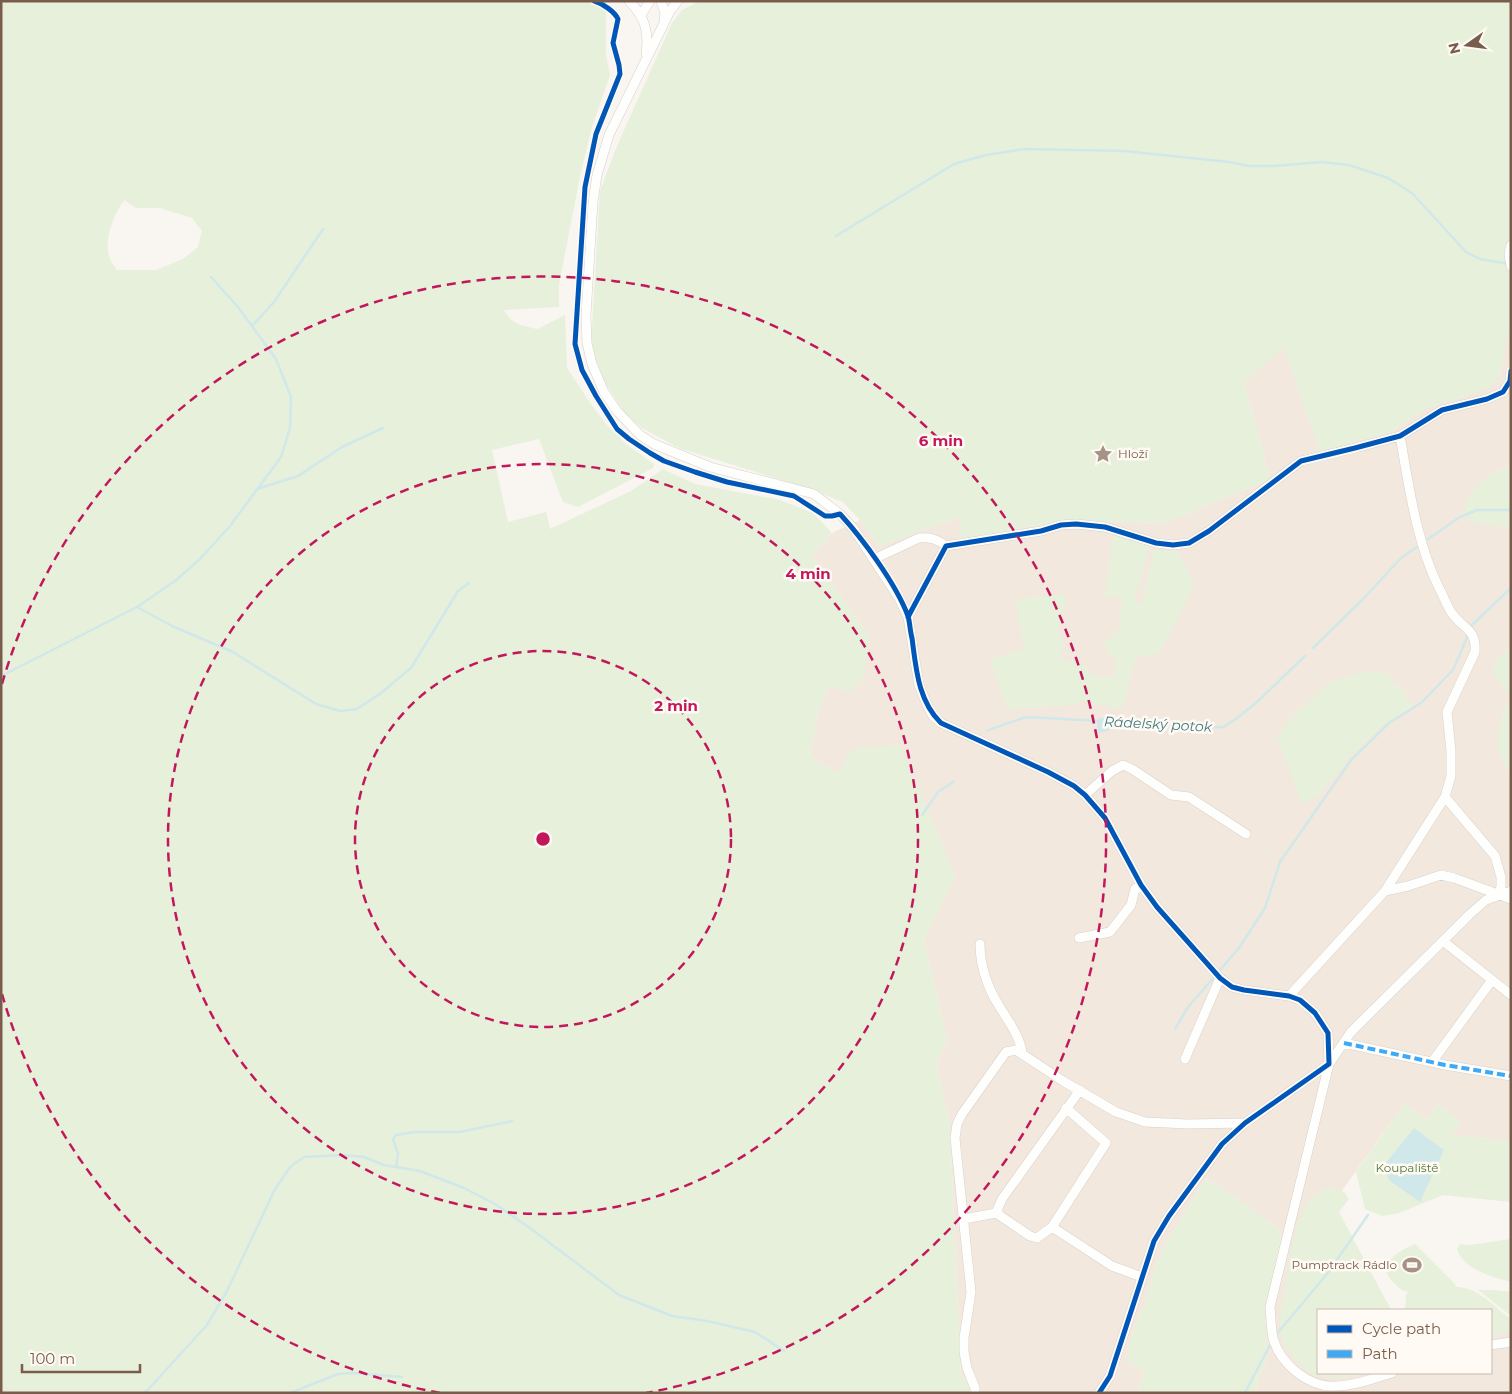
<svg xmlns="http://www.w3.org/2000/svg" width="1512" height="1394" viewBox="0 0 1512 1394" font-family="Montserrat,sans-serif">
  <rect width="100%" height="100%" fill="#f9f5f0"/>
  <path fill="#f2e8de" d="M1508,329H1511V465L1485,479L1469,495L1497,525L1511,528V647L1510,649L1501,656L1510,697L1502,717L1500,753L1511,776V1141L1450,1135L1439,1104L1425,1120L1405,1103L1302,1246L1318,1373H1491V1337L1511,1331V1393H1256L1257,1379L1266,1363L1268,1296L1281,1237L1280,1233L1278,1228L1207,1178L1166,1243L1153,1272L1147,1298L1131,1336L1130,1364L1145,1371L1137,1393H970L966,1380L961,1376L950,1125L936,1064L947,1040L924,939L956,876L837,773L810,756L819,709L825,697L828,687L869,636L812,555L832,533L860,520L880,546L957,518L961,522V539L1065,520L1165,523L1270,479L1244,382L1284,346L1320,450L1389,433L1424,409L1468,395L1500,374Z"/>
  <path fill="#e7f0db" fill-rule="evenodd" d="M1,1H606V55L610,75L592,127L580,176L559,285V307L504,310C512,325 521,325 537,329L565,315L567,368L593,407L607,425L626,444L654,464L653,468L578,507L563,502L539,439L492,450L508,522L546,512L550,529L631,491L663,469L695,484L780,500L813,513L832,533L812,555L869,636L864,678L850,692L828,687L825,697L819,709L810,756L837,773L853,748L900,745L956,876L924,939L947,1040L936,1064L950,1125L961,1376L966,1379L970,1393H1ZM124,200L136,208H160L192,218L202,231L198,247L183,259L156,270H117C114,266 110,261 109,256C104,237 114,215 124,200Z
    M700,1H1511V318L1500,374L1490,388L1424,409L1389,433L1320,451L1284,347L1244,382L1270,479L1165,523L1065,520L960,539L961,522L957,518L880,546L860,520L843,502L807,488L679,448L642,428L624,412L604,381L591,345L600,191L617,146L672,23L682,10Z
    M1511,465V528L1471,522L1465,509L1469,495L1485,479Z
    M1116,533L1149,547L1135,599L1137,603L1143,602L1153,552L1157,549L1177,551L1195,585L1160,653L1147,656L1138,655L1135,660L1123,706L1115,708L1104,704L1094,705L1085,701L1065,706L1007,709L990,659L1024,650L1016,601L1018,599L1066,594V604L1058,627L1063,642L1060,659L1087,667L1090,669V675L1114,678L1117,657L1108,655L1105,640H1111L1112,632L1119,633L1122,601L1119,597H1106L1105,595L1113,536Z
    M1511,639V776C1507,769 1503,762 1500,754C1494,736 1503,714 1510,697L1492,673L1495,661L1510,649Z
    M1365,672L1386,673C1395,684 1407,693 1412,706L1409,713L1384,724L1353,753L1317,797L1302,804L1300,802L1294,781L1277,737L1291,717L1330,682L1338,679Z
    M1405,1103L1425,1120L1439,1104L1462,1123L1450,1135L1511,1141V1202L1443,1195L1399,1213L1382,1216L1365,1209L1356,1172Z
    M1207,1178L1278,1228L1281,1237L1268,1296L1266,1363L1257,1379L1256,1393H1137L1145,1371L1130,1364L1127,1357L1131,1336L1147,1298L1153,1272L1166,1243Z
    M1334,1187L1344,1192L1349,1199L1339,1212L1391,1310H1318V1373H1367C1352,1377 1333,1380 1318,1376C1302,1371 1287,1353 1282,1338C1277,1319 1284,1295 1287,1276C1290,1251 1297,1207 1319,1192C1323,1189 1329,1188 1334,1187Z
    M1511,1239V1282C1493,1277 1463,1270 1457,1249L1460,1244L1470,1245Z
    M1415,1244L1456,1285L1455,1287C1477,1286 1494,1307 1511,1319V1331L1491,1337V1310H1405L1406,1295L1408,1292C1401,1291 1397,1286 1392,1281C1375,1263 1401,1250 1415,1244Z
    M1478,1290H1494L1511,1292V1316Z"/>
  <path fill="#d0e8ea" d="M1100,718H1110L1109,731L1098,733L1097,722Z
    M1414,1128L1444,1150L1420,1202L1390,1181L1387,1176L1385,1164Z"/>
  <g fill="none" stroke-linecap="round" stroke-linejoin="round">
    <path stroke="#d0e8ea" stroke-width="2.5" d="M836,236L954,164L986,155L1024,149L1124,151L1229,162L1249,166H1275L1321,162L1349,165L1388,178L1412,193L1466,252L1480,259L1509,264
      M252,326L274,302L323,229
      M257,489L298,476L342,447L383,428
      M1428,539L1460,517L1477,510H1511
      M137,607L172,626L233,652L316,704L340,711L357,709L381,693L411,668L458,591L469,583
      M1470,630L1472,625L1511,588
      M1313,648L1363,599L1402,557L1417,547
      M1,676L137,607L175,581L200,559L230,526L281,457L290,428L291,397L276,359L238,307L211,277
      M1108,721L1166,724L1183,728L1223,727L1236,719L1257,702L1305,656
      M987,731L991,729L1026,717L1100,721
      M922,815L938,792L953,782
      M1218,972L1239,948L1265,908L1280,862L1351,760L1389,723L1421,703L1453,670L1468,635
      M1175,1029L1188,1007L1215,976
      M396,1167L398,1154L393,1139L396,1135L414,1132H460L512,1121
      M1275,1336L1327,1274L1368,1215
      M145,1393L207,1325L227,1291L275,1189L291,1166L304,1157L343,1155L364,1157L384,1165L420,1171L464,1188L495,1204L530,1228L619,1295L672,1316L707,1321L755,1332L784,1351
      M290,1393L338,1374L353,1373L402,1377
      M1245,1393L1272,1341"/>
    <g stroke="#d7d1cb" stroke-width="10">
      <path id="minor" d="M629,1C645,17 649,31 646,53
        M661,1L665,13L664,19
        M678,1L670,11L609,135L597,175L593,202L586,315L587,343L592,364L604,392L617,411L640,435L654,444L710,467L814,494L840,514L853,528L899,598L908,617L919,685L928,707L933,716L941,723L1048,772L1074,786L1085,795L1105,818L1141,885L1157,907L1220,978L1232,987L1244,990L1289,996L1300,1000L1315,1013L1328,1033L1329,1064L1270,1307C1271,1317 1271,1328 1273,1338C1280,1364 1309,1388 1336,1386C1355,1386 1374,1378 1392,1373
        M641,15L650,1
        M1511,245L1509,254L1511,266
        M874,559L919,538C930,537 937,539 946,546L1041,531L1061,525L1076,524L1105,527L1156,543L1173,545L1189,543L1209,531L1301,461L1355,448L1400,436L1442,410L1487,399L1503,392L1510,381L1511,371
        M908,617L946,546
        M1085,795L1112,771L1123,765L1132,769L1171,795L1189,797L1246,834
        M1445,797L1495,856L1501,877V887L1498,895
        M1385,891L1408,886L1441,875L1454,878L1511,899
        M1079,938L1110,932L1131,905L1135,889L1141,885
        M1443,941L1511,995
        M980,944C980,964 987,987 998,1004C1007,1020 1020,1035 1022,1053
        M1289,996L1385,891L1445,797L1451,776V751L1447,712L1475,652C1477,628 1462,629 1451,612C1446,604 1443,595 1439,588C1416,541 1409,486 1400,436
        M1344,1043L1445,1065L1511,1076
        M1185,1059L1220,978
        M1432,1062L1492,980
        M996,1213L1002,1199L1080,1090
        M964,1219L996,1213L1030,1236L1037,1238L1052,1227L1106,1143L1066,1108
        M1052,1227L1112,1266L1142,1277
        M1491,1345L1511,1342
        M975,1393V1388L967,1368L964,1352V1338L971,1292L955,1138L957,1124L962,1114L1006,1052L1016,1050L1063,1081L1116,1112L1145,1122L1188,1124L1245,1123
        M1099,1393L1110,1376L1154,1241L1169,1216L1222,1144L1245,1123L1329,1064L1351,1032L1469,915L1486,900L1511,891"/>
    </g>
    <use href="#minor" stroke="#fefefd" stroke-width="9"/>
    <path stroke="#3fa9f5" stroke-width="4" stroke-dasharray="8 4" stroke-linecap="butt" d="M1344,1043L1445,1065L1511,1076"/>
    <g stroke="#fffaf3" stroke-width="8">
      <path id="cycleway" d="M594,1C603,4 614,11 618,19L613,43L619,65L620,74L596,134L585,187L575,344L582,370L596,396L617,429L629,439L650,453L664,461L695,472L727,482L794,496L825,516H832L840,514C863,539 896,584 908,616C910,623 910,631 912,638C916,668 918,701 941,723L1048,772L1074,786L1085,795L1105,818L1141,885L1157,907L1220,978L1232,987L1244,990L1289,996L1300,1000L1315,1013L1328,1033L1329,1064L1245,1123L1222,1144L1169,1216L1154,1241L1110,1376L1099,1393
        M908,617L946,546L1041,531L1061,525L1076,524L1105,527L1156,543L1173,545L1189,543L1209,531L1301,461L1355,448L1400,436L1442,410L1487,399L1503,392L1510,381L1511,371"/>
    </g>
    <use href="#cycleway" stroke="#0057b8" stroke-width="5"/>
  </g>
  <g fill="none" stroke="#c2185b" stroke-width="2.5" stroke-dasharray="9 6">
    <circle cx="543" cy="839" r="188"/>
    <circle cx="543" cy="839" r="375"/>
    <path d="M440 1393A563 563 0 0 1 2 994M2 684A563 563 0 1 1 646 1393"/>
  </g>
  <defs>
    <g id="sight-bare" transform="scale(1.5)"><path d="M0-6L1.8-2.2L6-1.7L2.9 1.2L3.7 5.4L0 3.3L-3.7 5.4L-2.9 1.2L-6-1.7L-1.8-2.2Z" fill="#a69286" stroke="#fffaf3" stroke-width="2.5" paint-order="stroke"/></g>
    <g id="stadium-bare" transform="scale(1.5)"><path d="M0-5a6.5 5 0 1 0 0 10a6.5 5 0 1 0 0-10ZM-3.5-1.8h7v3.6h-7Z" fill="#a69286" stroke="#fffaf3" stroke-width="2.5" paint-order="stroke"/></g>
  </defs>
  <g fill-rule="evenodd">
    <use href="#sight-bare" x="1103" y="454"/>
    <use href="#stadium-bare" x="1412" y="1265"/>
  </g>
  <g text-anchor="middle" stroke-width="5" stroke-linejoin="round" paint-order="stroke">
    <g font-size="12" fill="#7a5c4d" stroke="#fffaf3" text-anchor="start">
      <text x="1118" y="458">Hloží</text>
      <text x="1397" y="1269" text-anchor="end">Pumptrack Rádlo</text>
    </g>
    <g font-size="12" fill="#537a41" stroke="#fffaf3">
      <text x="1407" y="1172">Koupaliště</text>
    </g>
    <g font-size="14" font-style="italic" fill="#437c86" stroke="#fffaf3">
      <text transform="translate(1158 724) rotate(3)" y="5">Rádelský potok</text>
    </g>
  </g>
  <circle cx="543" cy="839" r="8" fill="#c2185b" stroke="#fffaf3" stroke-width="2.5"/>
  <g font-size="15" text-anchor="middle" font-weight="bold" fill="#c2185b" stroke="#fffaf3" stroke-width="5" stroke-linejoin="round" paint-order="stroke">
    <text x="941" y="446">6 min</text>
    <text x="808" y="579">4 min</text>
    <text x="676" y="711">2 min</text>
  </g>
  <rect width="1512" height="1394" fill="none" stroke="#7a5c4d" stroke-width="5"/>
  <rect x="1317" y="1309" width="175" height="65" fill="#fffaf3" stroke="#cabbb1"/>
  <rect x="1327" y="1325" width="25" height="8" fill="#0057b8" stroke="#cabbb1"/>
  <text x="1362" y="1334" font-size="15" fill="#7a5c4d">Cycle path</text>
  <rect x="1327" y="1350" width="25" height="8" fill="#3fa9f5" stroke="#cabbb1"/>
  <text x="1362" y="1359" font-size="15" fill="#7a5c4d">Path</text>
  <g transform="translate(1467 45) rotate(256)" stroke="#fffaf3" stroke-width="4" paint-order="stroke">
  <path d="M0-4L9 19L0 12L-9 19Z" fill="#7a5c4d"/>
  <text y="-8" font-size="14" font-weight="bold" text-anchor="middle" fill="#7a5c4d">N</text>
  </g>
  <path d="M22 1364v8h118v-8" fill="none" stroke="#7a5c4d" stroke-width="2.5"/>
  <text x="30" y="1364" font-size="15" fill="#7a5c4d" stroke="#fffaf3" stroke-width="4" paint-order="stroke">100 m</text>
</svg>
